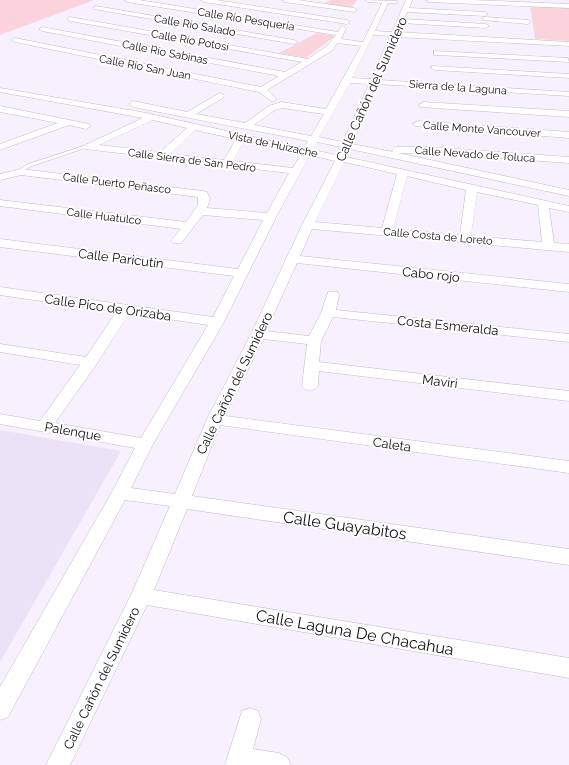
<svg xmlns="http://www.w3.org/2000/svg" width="569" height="765" viewBox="0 0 569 765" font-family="Raleway,sans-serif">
  <rect width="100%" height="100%" fill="#f6f0ff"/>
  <path fill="#ece2f8" d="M0,430L121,451L0,662Z"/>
  <path fill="#fad3dc" d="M0,0H94L0,35Z
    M331,0H357L352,7L348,8L323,4Z
    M530,5L569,7V41L535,39Z
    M317,33L335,36L306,58L279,53Z"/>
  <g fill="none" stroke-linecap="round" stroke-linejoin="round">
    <g stroke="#c2bbca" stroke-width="1">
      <path id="service" d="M87,145L91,146L32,166L19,173L15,172L28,164Z"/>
    </g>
    <g stroke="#c2bbca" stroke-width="1">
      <path id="minor" d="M124,0H139L338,32L341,27L343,26L346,28L341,39L363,42L382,3L368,2L365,0L397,1V3H388L375,31L392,32L406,0H412L409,8L485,12L488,14L485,16L407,12L404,19L486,24L489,26L486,28L402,23L398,32L569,42V46L397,37L379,80L569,92V96L377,84L352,144L393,152L392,150L394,148L397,147H430L569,157V163L430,153H398L569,190V196L350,149L346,157L569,206V212L549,208L554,243L569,244V252L312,229L300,256L569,284V292L297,263L266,331L309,336L321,313L328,292H338L339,295L336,310L569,334V342L333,317L321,341L319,362L569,391V401L319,371L318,386L315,389L310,391L305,389L302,386L307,344L263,339L225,416L569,461V473L220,425L192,496L569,549V565L187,509L154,590L569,658V678L147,605L70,765H46L131,595L170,506L125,500L8,717L0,720V687L112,492L135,448L0,424V414L40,421L80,365L0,352V344L86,357L116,312L0,295V287L213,317L234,276L0,247V239L238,269L263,220L203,215L181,243H173L171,241L181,229L0,206V200L186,222L198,205V197L21,175L0,180V174L21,169L203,191L207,192L210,199L207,208L267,213L289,173L85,149L83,147L85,145L143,118L0,92V88L141,112L304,148L308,141L133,107L129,104L133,101L187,112L220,93L223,94L224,96L223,98L196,114L245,123L269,106L281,102L326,109L361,46L337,43L333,50L267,90L277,99L273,102L259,92L15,42L11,40L15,38L261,87L279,76L42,31L39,29L42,27L285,72L302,62L70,21L67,19L70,17L308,59L327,46L336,35L127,2ZM373,35L390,36L371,79L352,78ZM350,83L369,84L343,142L319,137ZM282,108L324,114L311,136L254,125L275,110ZM153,120L187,128L160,152L99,145ZM195,130L236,139L224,160L170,154ZM244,140L301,153L293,168L233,161ZM317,142L341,147L337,155L313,150ZM310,155L335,161L302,225L251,334L207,419L175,494L131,488L153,444L224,322L276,217ZM344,162L397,174L382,228L315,222ZM407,176L466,190L460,235L393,229ZM477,192L538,205L542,242L471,236ZM129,313L208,325L141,438L55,423L98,362Z
        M201,0H216L347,20L350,22L347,24L204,2Z
        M282,0H298L354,8L357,10L354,12L285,2Z
        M426,0H472L569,4V8L429,2Z
        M96,6L294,40L298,42L294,44L94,9V7Z
        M485,17L528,20L531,22L528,24L483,20V18Z
        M434,51L568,58L569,62L437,55H434Z
        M432,66L569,74V78L435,70L431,68Z
        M423,102L569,111V117L420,107L419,105Z
        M0,106L89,124L91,126L86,129L69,125L0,150V144L58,123L0,112Z
        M418,121L569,132V138L415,126L413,124Z
        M250,708L258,711L261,719L253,749L279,753L287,757L291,765H225L242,711Z"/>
    </g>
    <use href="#service" fill="#fff" fill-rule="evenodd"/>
    <use href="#minor" fill="#fff" fill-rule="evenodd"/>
  </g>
  <g text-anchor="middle" stroke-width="4" stroke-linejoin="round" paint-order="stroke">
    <g font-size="11" fill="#0f0d12" stroke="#fff">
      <text transform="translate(246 19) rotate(9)" y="4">Calle Río Pesquería</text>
      <text transform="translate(195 25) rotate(10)" y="4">Calle Río Salado</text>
      <text transform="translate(190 40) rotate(10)" y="4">Calle Río Potosí</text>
      <text transform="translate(165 52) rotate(11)" y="4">Calle Río Sabinas</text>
      <text transform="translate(145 67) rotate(11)" y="4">Calle Río San Juan</text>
      <text transform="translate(458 87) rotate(4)" y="4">Sierra de la Laguna</text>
      <text transform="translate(482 129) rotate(4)" y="4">Calle Monte Vancouver</text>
      <text transform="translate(273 144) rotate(12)" y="4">Vista de Huizache</text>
      <text transform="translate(475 154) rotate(4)" y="4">Calle Nevado de Toluca</text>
      <text transform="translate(192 160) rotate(7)" y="4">Calle Sierra de San Pedro</text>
      <text transform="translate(117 183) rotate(7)" y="4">Calle Puerto Peñasco</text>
      <text transform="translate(104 216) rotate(7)" y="4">Calle Huatulco</text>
      <text transform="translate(438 236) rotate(5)" y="4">Calle Costa de Loreto</text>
    </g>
    <g font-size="13" fill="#0f0d12" stroke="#fff">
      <text transform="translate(371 89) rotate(-66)" y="5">Calle Cañón del Sumidero</text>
      <text transform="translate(121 258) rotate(7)" y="5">Calle Paricutín</text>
      <text transform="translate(431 274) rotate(6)" y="5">Cabo rojo</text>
      <text transform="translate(108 307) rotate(8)" y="5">Calle Pico de Orizaba</text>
      <text transform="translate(448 325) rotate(6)" y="5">Costa Esmeralda</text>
      <text transform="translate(440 381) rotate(7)" y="5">Maviri</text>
      <text transform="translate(234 383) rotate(-64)" y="5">Calle Cañón del Sumidero</text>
      <text transform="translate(73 431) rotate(10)" y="5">Palenque</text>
      <text transform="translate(392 444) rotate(8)" y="5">Caleta</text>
      <text transform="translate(101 678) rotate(-64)" y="5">Calle Cañón del Sumidero</text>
    </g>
    <g font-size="16" fill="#0f0d12" stroke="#fff">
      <text transform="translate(345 525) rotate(8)" y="6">Calle Guayabitos</text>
      <text transform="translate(355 632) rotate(10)" y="6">Calle Laguna De Chacahua</text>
    </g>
  </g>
</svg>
